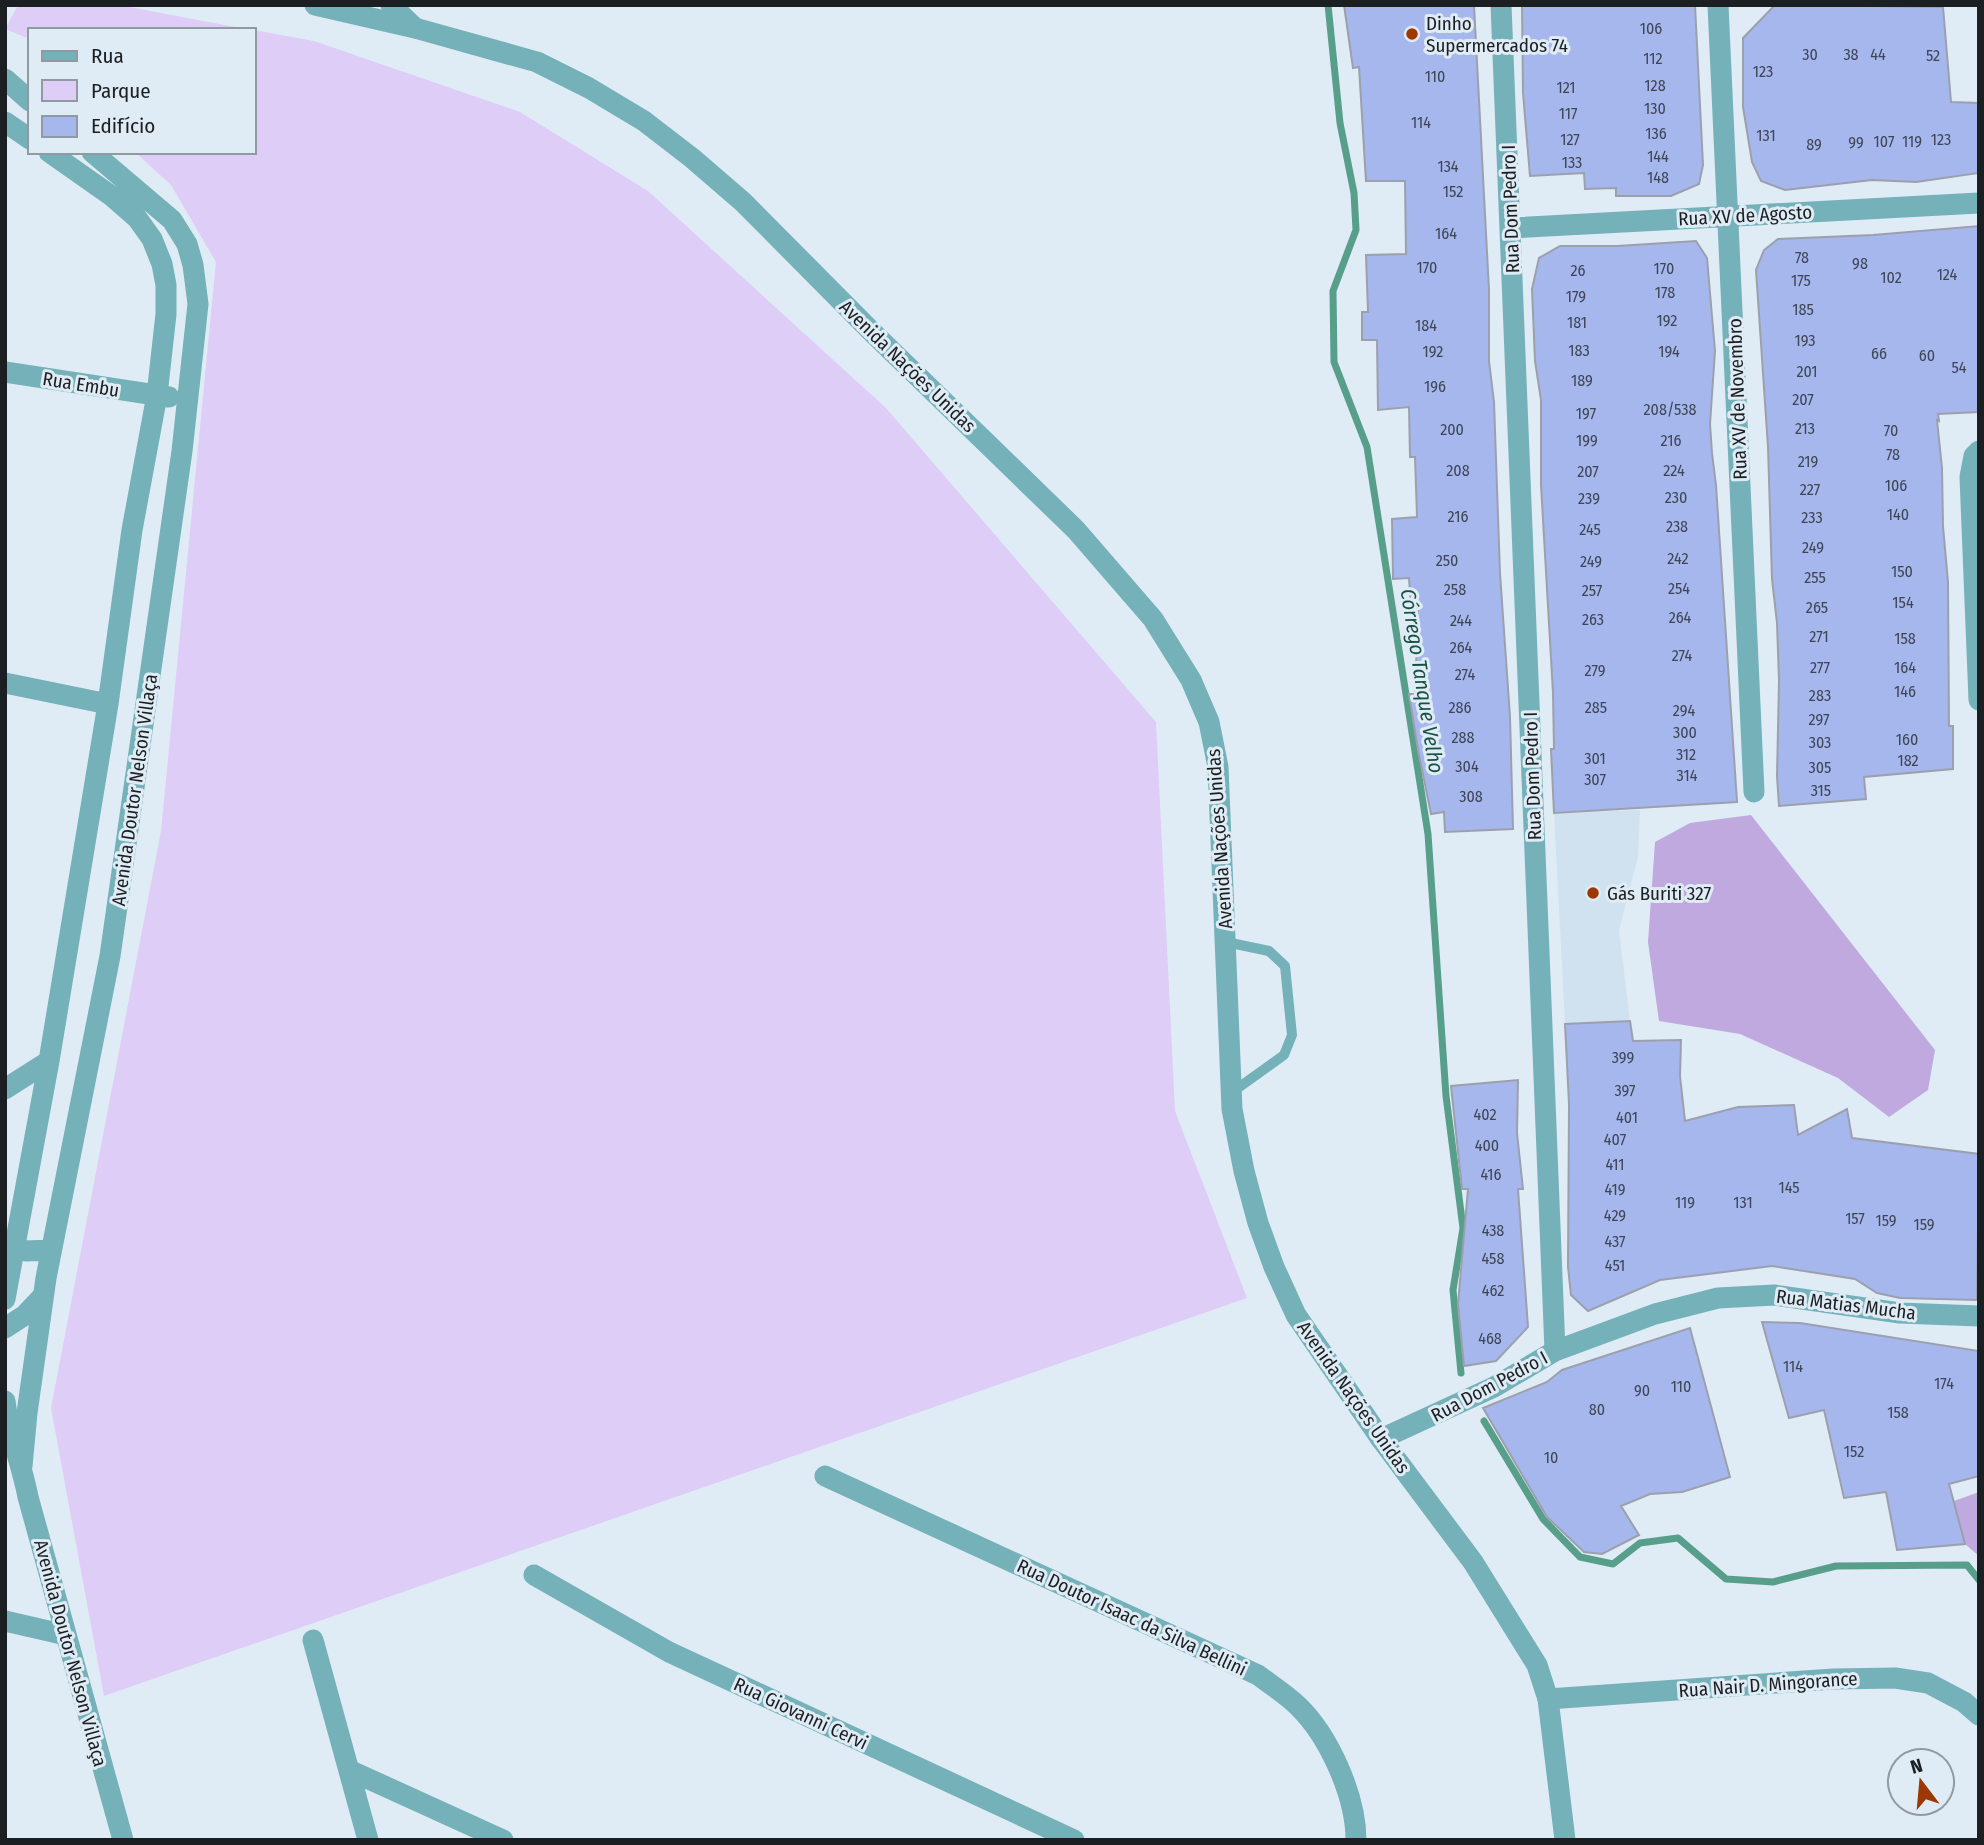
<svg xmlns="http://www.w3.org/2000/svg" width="1984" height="1845" viewBox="0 0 1984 1845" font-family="'Fira Sans Condensed',sans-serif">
  <rect width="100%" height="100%" fill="#e0ecf5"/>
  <path fill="#d0e2f0" d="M1640,810L1638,857L1619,930L1630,1021L1565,1024L1554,813Z"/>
  <path fill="#decdf7" d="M18,5H119L251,30H30V39L5,29Z
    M254,30L314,41L520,112L648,191L886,408L1156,722L1175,1111L1247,1298L104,1696L51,1408L161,831L216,262L171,185L135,152H254Z"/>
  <path fill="#bfa9df" d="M1751,815L1935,1050L1928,1090L1889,1117L1838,1078L1740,1034L1659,1021L1648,942L1655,842L1690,823Z
    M1979,1492V1556L1965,1544L1954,1501Z"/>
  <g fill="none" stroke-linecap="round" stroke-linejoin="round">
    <path stroke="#589f8b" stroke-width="7" d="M1328,5L1340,123L1354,193L1356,230L1333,291L1334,362L1367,447L1428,834L1446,1096L1463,1228L1453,1290L1461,1373
      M1484,1421L1543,1519L1580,1557L1613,1564L1640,1543L1678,1538L1726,1579L1773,1582L1836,1566L1967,1565L1979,1580"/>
  </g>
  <path fill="#a6b7ed" stroke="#9ca0ac" stroke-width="2" d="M1344,5H1474L1489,290V361L1494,402L1500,573L1510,717L1513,829L1445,832L1444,812L1431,814L1418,750L1409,694H1415L1418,608H1411L1409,578L1393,579L1392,519L1417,517L1415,457H1410L1409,407L1378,410L1377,340H1362V312H1368L1366,255L1406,254L1405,181H1366L1359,67L1353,68Z
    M1522,5H1695L1703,165L1699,184L1671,196H1616V188L1585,189L1584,173L1530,176L1523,93Z
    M1775,5L1943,7L1951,102L1979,103V173L1916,182L1872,180L1785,190L1761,181L1752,162L1743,107V38Z
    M1979,226V412L1938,414L1939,421L1937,420L1942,468L1943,526L1948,582L1949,726H1953V769L1864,777L1866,799L1779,806L1777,776L1779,681L1777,623L1772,579L1768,447L1756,270L1764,250L1778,239L1873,235Z
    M1696,241L1707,258L1715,351L1710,424L1712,453L1716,485L1737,802L1554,813L1551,749H1554L1553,693L1541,485V400L1535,361L1532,289L1539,258L1560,246H1617Z
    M1630,1021L1633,1041L1681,1040L1680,1076L1685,1121L1738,1107L1794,1105L1798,1135L1847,1109L1852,1138L1979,1154L1977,1300L1900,1298L1877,1293L1855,1279L1772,1266L1660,1280L1588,1311L1571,1295L1568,1267L1569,1104L1565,1024Z
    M1518,1080L1517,1133L1523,1189H1518L1528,1327L1496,1361L1464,1366L1458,1304L1468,1189H1462L1451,1086Z
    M1762,1322L1800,1323L1979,1351V1476L1949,1484L1965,1544L1897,1550L1886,1492L1844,1498L1824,1410L1789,1418Z
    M1690,1328L1730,1477L1682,1492L1650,1494L1621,1506L1639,1535L1602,1554L1584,1552L1547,1517L1483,1408L1547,1382L1562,1370Z"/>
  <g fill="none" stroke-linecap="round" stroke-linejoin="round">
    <path stroke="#75b1b8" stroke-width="10" d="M1226,942L1269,951L1285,966L1292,1035L1284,1055L1231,1093"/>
    <path stroke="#75b1b8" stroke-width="21" d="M391,5L415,28
      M1501,5L1555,1351
      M1718,5L1754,792
      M5,79L30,101
      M5,122L30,139
      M1511,228L1979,203
      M5,372L169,397
      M1979,451L1974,456L1970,477L1979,700
      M5,683L108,704
      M5,1089L49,1061
      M5,1243L26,1251L51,1250
      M5,1299L49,1061L108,704L132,530L157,395L166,314V285L162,264L152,239L137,218L113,197L49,152
      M5,1328L25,1315L43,1296
      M5,1401C9,1434 22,1465 28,1497L123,1840
      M1381,1439L1494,1387L1555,1351L1655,1314L1718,1298L1774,1295L1900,1313L1979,1316
      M22,1466L27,1413L46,1278L110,956L182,451L198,304L193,265L187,244L172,220L92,152
      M825,1476L1258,1675C1271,1685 1286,1694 1298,1706C1329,1736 1356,1796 1356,1840
      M534,1575L669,1652L1074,1840
      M5,1621L66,1635
      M313,1640L368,1840
      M1548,1699L1833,1679L1895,1678L1928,1683L1964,1702L1979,1715
      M349,1770L503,1840"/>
    <path stroke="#75b1b8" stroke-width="21" d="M315,5L415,28L537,62L589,88L644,121L692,158L743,202L871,331L1076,530L1153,619L1191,680L1209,722L1218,767L1232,1109L1244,1171L1258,1223L1274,1267L1296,1315L1381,1439L1473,1562L1537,1665L1548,1699L1565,1840"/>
  </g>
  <g fill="#9c3804" stroke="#e0ecf5" stroke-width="2.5">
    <circle cx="1412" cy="34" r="7"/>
    <circle cx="1593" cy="893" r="7"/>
  </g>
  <g text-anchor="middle" stroke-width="6" stroke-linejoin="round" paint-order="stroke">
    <g font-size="16" fill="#3e4555">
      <text x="1651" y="34">106</text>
      <text x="1810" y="60">30</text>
      <text x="1851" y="60">38</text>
      <text x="1878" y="60">44</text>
      <text x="1933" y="61">52</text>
      <text x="1653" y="64">112</text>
      <text x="1763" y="77">123</text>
      <text x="1435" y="82">110</text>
      <text x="1655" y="91">128</text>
      <text x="1566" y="93">121</text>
      <text x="1655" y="114">130</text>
      <text x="1568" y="119">117</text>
      <text x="1421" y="128">114</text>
      <text x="1656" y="139">136</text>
      <text x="1766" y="141">131</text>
      <text x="1570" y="145">127</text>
      <text x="1941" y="145">123</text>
      <text x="1884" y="147">107</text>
      <text x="1912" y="147">119</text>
      <text x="1856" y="148">99</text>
      <text x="1814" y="150">89</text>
      <text x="1658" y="162">144</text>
      <text x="1572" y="168">133</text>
      <text x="1448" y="172">134</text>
      <text x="1658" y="183">148</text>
      <text x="1453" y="197">152</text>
      <text x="1446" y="239">164</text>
      <text x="1802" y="263">78</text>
      <text x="1860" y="269">98</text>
      <text x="1427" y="273">170</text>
      <text x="1664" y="274">170</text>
      <text x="1578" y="276">26</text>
      <text x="1947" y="280">124</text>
      <text x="1891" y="283">102</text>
      <text x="1801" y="286">175</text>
      <text x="1665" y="298">178</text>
      <text x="1576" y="302">179</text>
      <text x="1803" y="315">185</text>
      <text x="1667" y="326">192</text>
      <text x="1577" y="328">181</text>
      <text x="1426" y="331">184</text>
      <text x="1805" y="346">193</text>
      <text x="1579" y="356">183</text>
      <text x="1433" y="357">192</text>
      <text x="1669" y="357">194</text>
      <text x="1879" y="359">66</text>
      <text x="1927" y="361">60</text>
      <text x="1959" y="373">54</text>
      <text x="1807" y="377">201</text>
      <text x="1582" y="386">189</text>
      <text x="1435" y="392">196</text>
      <text x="1803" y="405">207</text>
      <text x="1670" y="415">208/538</text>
      <text x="1586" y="419">197</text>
      <text x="1805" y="434">213</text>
      <text x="1452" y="435">200</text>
      <text x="1891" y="436">70</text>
      <text x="1587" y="446">199</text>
      <text x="1671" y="446">216</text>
      <text x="1893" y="460">78</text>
      <text x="1808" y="467">219</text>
      <text x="1458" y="476">208</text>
      <text x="1674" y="476">224</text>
      <text x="1588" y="477">207</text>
      <text x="1896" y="491">106</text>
      <text x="1810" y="495">227</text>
      <text x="1676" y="503">230</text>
      <text x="1589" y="504">239</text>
      <text x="1898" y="520">140</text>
      <text x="1458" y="522">216</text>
      <text x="1812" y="523">233</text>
      <text x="1677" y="532">238</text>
      <text x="1590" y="535">245</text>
      <text x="1813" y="553">249</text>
      <text x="1678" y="564">242</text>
      <text x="1447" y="566">250</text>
      <text x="1591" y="567">249</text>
      <text x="1902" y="577">150</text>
      <text x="1815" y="583">255</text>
      <text x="1679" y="594">254</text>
      <text x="1455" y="595">258</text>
      <text x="1592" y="596">257</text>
      <text x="1903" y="608">154</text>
      <text x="1817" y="613">265</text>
      <text x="1680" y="623">264</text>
      <text x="1593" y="625">263</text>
      <text x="1461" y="626">244</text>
      <text x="1819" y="642">271</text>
      <text x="1905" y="644">158</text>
      <text x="1461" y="653">264</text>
      <text x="1682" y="661">274</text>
      <text x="1820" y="673">277</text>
      <text x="1905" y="673">164</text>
      <text x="1595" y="676">279</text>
      <text x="1465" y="680">274</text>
      <text x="1905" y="697">146</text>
      <text x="1820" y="701">283</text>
      <text x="1460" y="713">286</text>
      <text x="1596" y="713">285</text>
      <text x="1684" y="716">294</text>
      <text x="1819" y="725">297</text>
      <text x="1685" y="738">300</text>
      <text x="1463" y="743">288</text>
      <text x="1907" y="745">160</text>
      <text x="1820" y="748">303</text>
      <text x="1686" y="760">312</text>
      <text x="1595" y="764">301</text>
      <text x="1908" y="766">182</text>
      <text x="1467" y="772">304</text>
      <text x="1820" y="773">305</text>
      <text x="1687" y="781">314</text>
      <text x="1595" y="785">307</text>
      <text x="1821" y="796">315</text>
      <text x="1471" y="802">308</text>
      <text x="1623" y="1063">399</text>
      <text x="1625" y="1096">397</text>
      <text x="1485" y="1120">402</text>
      <text x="1627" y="1123">401</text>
      <text x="1615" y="1145">407</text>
      <text x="1487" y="1151">400</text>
      <text x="1615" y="1170">411</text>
      <text x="1491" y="1180">416</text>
      <text x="1789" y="1193">145</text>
      <text x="1615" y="1195">419</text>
      <text x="1685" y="1208">119</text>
      <text x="1743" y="1208">131</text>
      <text x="1615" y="1221">429</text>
      <text x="1855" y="1224">157</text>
      <text x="1886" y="1226">159</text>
      <text x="1924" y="1230">159</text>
      <text x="1493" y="1236">438</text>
      <text x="1615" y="1247">437</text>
      <text x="1493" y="1264">458</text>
      <text x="1615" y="1271">451</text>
      <text x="1493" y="1296">462</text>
      <text x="1490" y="1344">468</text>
      <text x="1793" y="1372">114</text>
      <text x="1944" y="1389">174</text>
      <text x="1681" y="1392">110</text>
      <text x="1642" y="1396">90</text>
      <text x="1597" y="1415">80</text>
      <text x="1898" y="1418">158</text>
      <text x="1854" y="1457">152</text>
      <text x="1551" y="1463">10</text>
    </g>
    <g font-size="19" fill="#1b1f22" stroke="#e0ecf5" text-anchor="start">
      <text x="1426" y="30">Dinho<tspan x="1426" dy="22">Supermercados 74</tspan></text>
      <text x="1607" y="900">Gás Buriti 327</text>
    </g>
    <g font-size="19" fill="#1b1f22" stroke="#e0ecf5">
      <text transform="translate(1510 209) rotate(-92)" y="7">Rua Dom Pedro I</text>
      <text transform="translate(1745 215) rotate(-3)" y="7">Rua XV de Agosto</text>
      <text transform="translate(908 366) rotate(44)" y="7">Avenida Nações Unidas</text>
      <text transform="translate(81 384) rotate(9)" y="7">Rua Embu</text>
      <text transform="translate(1737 399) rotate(-92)" y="7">Rua XV de Novembro</text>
      <text transform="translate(1532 776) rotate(-92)" y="7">Rua Dom Pedro I</text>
      <text transform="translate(134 790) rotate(-82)" y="7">Avenida Doutor Nelson Villaça</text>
      <text transform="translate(1219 839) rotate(-94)" y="7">Avenida Nações Unidas</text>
      <text transform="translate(1846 1304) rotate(7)" y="7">Rua Matias Mucha</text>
      <text transform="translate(1489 1386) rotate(-28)" y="7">Rua Dom Pedro I</text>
      <text transform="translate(1354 1397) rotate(55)" y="7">Avenida Nações Unidas</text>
      <text transform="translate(1132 1617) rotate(25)" y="7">Rua Doutor Isaac da Silva Bellini</text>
      <text transform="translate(71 1653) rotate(75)" y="7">Avenida Doutor Nelson Villaça</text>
      <text transform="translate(1768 1684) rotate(-4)" y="7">Rua Nair D. Mingorance</text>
      <text transform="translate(801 1713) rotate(25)" y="7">Rua Giovanni Cervi</text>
    </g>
    <g font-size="21" font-style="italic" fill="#165143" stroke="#e0ecf5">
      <text transform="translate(1422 681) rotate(81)" y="7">Córrego Tanque Velho</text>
    </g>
  </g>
  <rect width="1984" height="1845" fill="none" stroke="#1b1f22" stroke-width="14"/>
  <rect x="28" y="28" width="228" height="126" fill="#e0ecf5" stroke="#919aa1" stroke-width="2"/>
  <rect x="42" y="51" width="35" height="10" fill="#75b1b8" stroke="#919aa1" stroke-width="2"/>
  <text x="91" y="63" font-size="21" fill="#1b1f22">Rua</text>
  <rect x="42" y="80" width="35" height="21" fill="#decdf7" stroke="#919aa1" stroke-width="2"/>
  <text x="91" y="98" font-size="21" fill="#1b1f22">Parque</text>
  <rect x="42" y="116" width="35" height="21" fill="#a6b7ed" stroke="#919aa1" stroke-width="2"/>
  <text x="91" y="133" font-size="21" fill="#1b1f22">Edifício</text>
  <g transform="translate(1921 1782) rotate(344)"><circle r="33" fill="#e0ecf5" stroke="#919aa1" stroke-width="2"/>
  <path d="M0-5L12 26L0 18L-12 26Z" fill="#9c3804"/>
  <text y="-10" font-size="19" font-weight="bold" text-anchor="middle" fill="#1b1f22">N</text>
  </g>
</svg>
